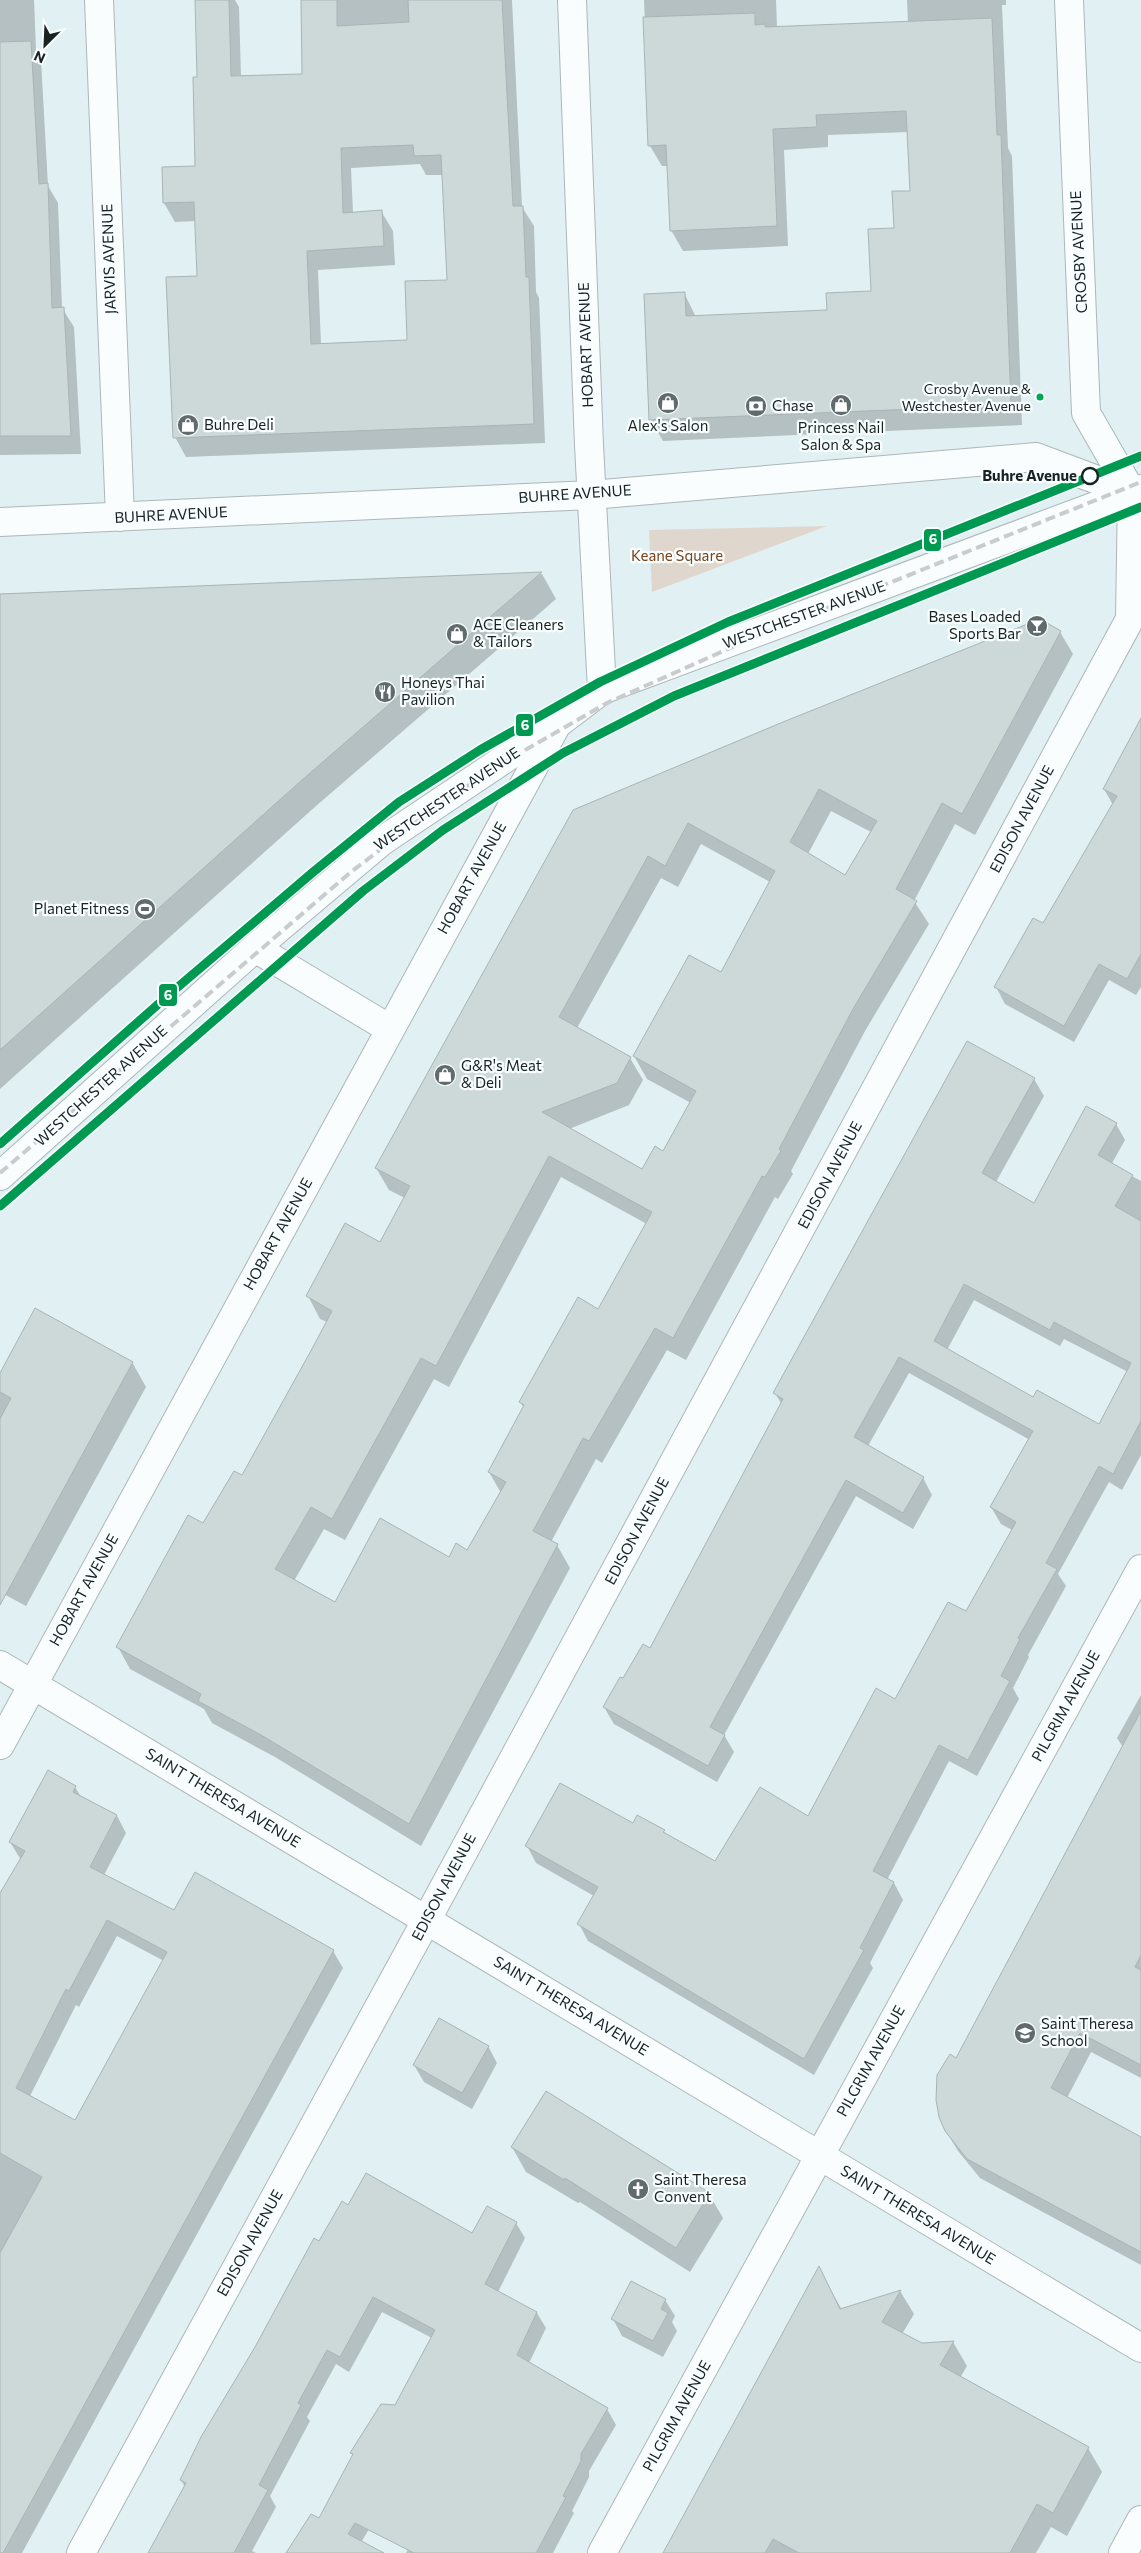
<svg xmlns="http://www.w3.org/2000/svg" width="1141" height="2553" viewBox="0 0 1141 2553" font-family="Commissioner,sans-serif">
  <rect width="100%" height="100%" fill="#e1f0f2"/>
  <path fill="#dfd7ce" d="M827,526L652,592L649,530Z"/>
  <path fill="#0003" fill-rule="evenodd" d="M0,0H34L36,51L41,60L48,186L58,203L62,308L74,327L81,454L0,455Z
    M196,0H235L239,7L241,77L304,75L303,0H512L522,207L534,226L536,292L539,298L545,443L186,457L175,437L198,277L196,221L175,222L164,203L196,167L198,78ZM420,164L426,175H443L448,281L409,342L321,345L318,270L395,265L393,231L381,211L353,213L351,168Z
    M644,0H776L777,28L908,23L907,0H1006V5H1002L1008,148L1012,156L1022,425L663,441L651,420L645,295L684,293L696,317L828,311L872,293L911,192L908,132L828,135V147L784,150L788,246L683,251L671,230L668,166H662L650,146Z
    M542,574L556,599L316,806L0,1089V597Z
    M1060,632L1073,654L975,835L955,824L914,901L929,924L865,1031L791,1171L793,1174L778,1199L775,1197L686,1360L667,1350L602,1463L596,1459L551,1542L557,1545L570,1568L421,1846L275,1757L212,1723L204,1709L130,1669L118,1647L204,1525L242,1477L327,1322L320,1319L308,1296L380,1243L405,1198L389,1190L376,1168L574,811ZM831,811L871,832L845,876L808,854ZM701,844L770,882L722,974L634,1056L647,1079L691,1103L663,1152L642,1170L569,1129L629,1105L643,1080L630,1058L577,1028L661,878L678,887ZM561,1177L647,1224L599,1311L520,1402L524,1408L489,1472L501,1493L467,1552L335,1603L294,1581L324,1529L345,1540L434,1379L449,1387Z
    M1141,721V987L1136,995L1109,980L1074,1042L1005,1004L996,987L1044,925L1113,805L1104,789Z
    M1034,1079L1044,1096L996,1182L1035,1205L1116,1124L1125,1140L1111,1165L1141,1181V1455L1122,1490L1109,1482L1058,1574L1066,1586L1028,1655L1029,1657L1013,1688L1019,1699L977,1776L949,1761L887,1880L894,1883L903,1900L870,1963L873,1968L814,2075L588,1941L579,1924L594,1896L536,1863L527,1846L633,1825L664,1831L666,1835L715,1862L808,1817L895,1701L966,1613L1012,1530L1001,1524L991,1507L1030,1440L909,1373L868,1446L923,1478L932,1495L913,1529L856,1496L724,1735L734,1752L717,1782L614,1724L604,1707L651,1650L782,1405L775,1393ZM974,1300L1060,1346L1064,1339L1128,1372L1100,1425L1033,1399L947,1350Z
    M132,1362L146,1387L26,1606L0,1592V1376Z
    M1141,1695V2078L1091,2052L1067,2098L1141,2138V2265L980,2178L958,2151L946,2131L956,2060L1123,1747L1117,1738Z
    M75,1787L81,1797L117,1816L126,1833L104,1875L175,1911L333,1951L343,1968L22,2553H0V1895L21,1860L10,1842ZM117,1936L164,1961L76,2122L30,2096L76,2005L79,2007Z
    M488,2046L497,2063L472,2109L424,2082L414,2065Z
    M512,2147L709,2194L723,2218L690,2272L580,2202L578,2203L526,2172Z
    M349,2207L473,2235L516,2223L525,2238L498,2292L537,2313L546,2328L529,2363L607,2409L616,2425L589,2471V2477L572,2511L574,2513L553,2553H406L482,2415L432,2338L382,2312L349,2372L336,2364L307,2417L310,2421L270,2496L276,2507L252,2551L256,2553H149L185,2487L181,2480L319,2243Z
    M819,2269L842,2310L900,2291L914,2314L902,2334L921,2345L953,2342L967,2366L960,2378L1088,2448L1102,2472L1067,2536L1051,2527L1036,2553H666Z
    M665,2300L675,2316L672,2322L677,2331L663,2357L622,2336L613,2319Z
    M424,2435L355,2553H287L319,2519L354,2456L352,2453Z"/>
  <path fill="#cdd8d9" stroke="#a8b4b6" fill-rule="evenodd" d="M195,0H229L231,76L302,74L301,0H337V26L409,22L408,0H502L513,206H523L526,277H529L534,424L173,438L166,277L197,276L194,202L163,203L162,167L195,166L193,77H197ZM413,145L414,156L441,155L447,280L405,281L407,340L311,344L307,251L384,246L382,210L343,213L341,148Z
    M755,13V25L765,24V27L992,18L997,135H1001L1011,405L649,420L644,294L685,292L686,316L827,310L826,293L871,291L868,229L894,228L892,191H910L906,111L816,115L817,127L773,129L777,226L670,231L666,145L648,146L643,17Z
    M31,41L39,184L48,183L52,308L64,307L71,436H0V42Z
    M542,572L302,780L0,1050V594Z
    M1040,619L1061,631L962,814L942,803L896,889L917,901L853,1009L779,1149L781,1151L765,1177L762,1176L673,1338L655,1328L589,1441L583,1438L533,1531L558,1544L409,1824L261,1735L198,1701L201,1694L116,1647L188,1515L203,1523L234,1471L242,1475L313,1347L332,1311L306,1296L345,1223L380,1242L410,1186L375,1168L573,810L783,722ZM819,789L877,821L845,875L790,842ZM688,823L775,871L721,972L689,955L633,1056L696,1091L663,1151L655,1146L642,1169L542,1112L617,1083L631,1057L559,1017L648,856L665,866ZM549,1156L652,1212L598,1309L578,1297L519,1402L524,1405L488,1472L506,1482L467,1550L456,1543L449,1557L380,1518L335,1602L275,1569L311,1507L332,1519L421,1358L436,1366Z
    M1141,718V954L1127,979L1099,964L1064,1026L994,987L1033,918L1043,923L1117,796L1103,789Z
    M967,1041L1035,1078L982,1173L1034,1203L1086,1106L1117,1123L1098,1155L1133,1175L1115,1206L1141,1221V1421L1113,1474L1099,1466L1046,1563L1057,1569L1018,1638L1020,1639L1001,1676L1010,1681L968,1760L939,1745L901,1817L873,1871L894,1882L860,1948L864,1950L804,2059L577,1924L598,1887L525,1846L560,1783L633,1823L637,1815L665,1830L663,1832L715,1861L760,1787L808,1816L876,1688L895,1699L948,1602L966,1611L1016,1522L990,1507L1033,1431L899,1357L854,1437L924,1477L903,1513L846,1480L710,1727L725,1735L708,1766L603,1707L620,1677L623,1678L643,1644L650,1648L783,1399L773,1393ZM964,1284L1050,1330L1054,1322L1131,1363L1099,1424L1037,1390L1033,1397L934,1341Z
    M35,1308L133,1362L0,1605V1419L11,1398L0,1392V1373Z
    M1141,1711V1955L1135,1967L1141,1970V2065L1080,2033L1051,2088L1141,2137V2252L967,2159L945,2131L939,2117L936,2100L937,2075L950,2054L956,2058Z
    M48,1770L76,1786L73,1792L117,1815L90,1867L174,1910L195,1872L334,1950L3,2553H0V2253L42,2177L0,2153V1893L25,1851L9,1842ZM107,1920L167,1952L75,2120L16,2088L66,1989L69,1991Z
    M439,2018L489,2046L462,2093L413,2065Z
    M546,2091L710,2193L676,2248L565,2178L564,2180L511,2147Z
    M366,2173L472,2233L487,2206L517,2222L485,2284L537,2312L517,2355L608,2408L581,2454V2461L563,2496L566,2497L536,2553H414L355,2523L348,2534L384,2553H286L311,2514L319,2518L353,2454L350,2453L381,2404L395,2405L435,2330L373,2297L340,2357L327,2350L298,2403L301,2405L259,2485L268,2490L234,2553H148L186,2483L180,2480L201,2437L255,2347L314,2238L319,2241L342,2201L348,2205Z
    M819,2266L840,2309L901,2290L882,2322L922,2343L954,2341L940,2365L1089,2447L1053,2513L1037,2504L1010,2553H799L773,2539L765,2553H663Z
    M631,2281L666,2299L661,2309L668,2313L653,2341L611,2319Z"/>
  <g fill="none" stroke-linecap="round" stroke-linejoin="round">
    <g stroke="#acb7b9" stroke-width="30">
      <path id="minor" d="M99,0L120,517
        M572,0L589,445L602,690
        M0,522L591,495L1036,457L1132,493L1138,498
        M255,948L390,1029
        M0,1665L1141,2348
        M0,1745L557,724
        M81,2553L427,1919L1130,619L1132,493L1086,413L1069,0
        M602,2553L1141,1569
        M1123,2553L1141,2520"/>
    </g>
    <g stroke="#acb7b9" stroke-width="30">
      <path id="major" d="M0,1176L255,948L382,841L561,721L602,690L1141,489"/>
    </g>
    <use href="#minor" stroke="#fafdfd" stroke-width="28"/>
    <use href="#major" stroke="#fafdfd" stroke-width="28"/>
    <path stroke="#c8cccd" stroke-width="4" stroke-dasharray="10 5" stroke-linecap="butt" d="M0,1173L351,872L440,804L499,765L607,703L757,636L1141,482"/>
    <g stroke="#f9fefe" stroke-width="12">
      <path id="metro-1" d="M0,1144L172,992L312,873L399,802L480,750L600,682L728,622L1141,456
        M0,1206L363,891L443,830L563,753L674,696L1141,507"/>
    </g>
    <use href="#metro-1" stroke="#009952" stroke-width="9"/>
  </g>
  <defs>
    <g id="shop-disc" transform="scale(1.125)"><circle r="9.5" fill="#5f6b6c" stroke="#f9fefe"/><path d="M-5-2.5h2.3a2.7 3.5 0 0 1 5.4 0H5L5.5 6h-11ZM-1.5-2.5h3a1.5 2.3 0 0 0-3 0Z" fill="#fff"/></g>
    <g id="bank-disc" transform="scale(1.125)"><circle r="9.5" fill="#5f6b6c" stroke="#f9fefe"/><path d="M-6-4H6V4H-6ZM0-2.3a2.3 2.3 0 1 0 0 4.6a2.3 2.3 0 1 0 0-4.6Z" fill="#fff"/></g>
    <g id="bar-disc" transform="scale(1.125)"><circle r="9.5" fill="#5f6b6c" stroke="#f9fefe"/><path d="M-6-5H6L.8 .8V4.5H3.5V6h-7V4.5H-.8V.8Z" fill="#fff"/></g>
    <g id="restaurant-disc" transform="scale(1.125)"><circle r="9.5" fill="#5f6b6c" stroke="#f9fefe"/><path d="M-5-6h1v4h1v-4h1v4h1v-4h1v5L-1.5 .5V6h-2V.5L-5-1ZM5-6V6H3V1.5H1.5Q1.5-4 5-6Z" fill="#fff"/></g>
    <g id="stadium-disc" transform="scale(1.125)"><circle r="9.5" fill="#5f6b6c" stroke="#f9fefe"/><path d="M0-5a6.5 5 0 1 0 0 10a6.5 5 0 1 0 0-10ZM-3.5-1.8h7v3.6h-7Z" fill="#fff"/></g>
    <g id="school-disc" transform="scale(1.125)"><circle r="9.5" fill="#5f6b6c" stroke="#f9fefe"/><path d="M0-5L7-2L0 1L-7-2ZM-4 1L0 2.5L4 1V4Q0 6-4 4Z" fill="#fff"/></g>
    <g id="church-disc" transform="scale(1.125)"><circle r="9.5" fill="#5f6b6c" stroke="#f9fefe"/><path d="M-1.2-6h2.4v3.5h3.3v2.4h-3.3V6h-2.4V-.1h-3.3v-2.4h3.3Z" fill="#fff"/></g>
  </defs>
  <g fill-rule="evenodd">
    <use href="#shop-disc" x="668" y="403"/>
    <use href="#shop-disc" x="841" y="405"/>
    <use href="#bank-disc" x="756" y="406"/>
    <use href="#shop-disc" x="188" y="425"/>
    <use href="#bar-disc" x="1037" y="626"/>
    <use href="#shop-disc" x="457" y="634"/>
    <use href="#restaurant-disc" x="385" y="692"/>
    <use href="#stadium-disc" x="145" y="909"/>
    <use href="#shop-disc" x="445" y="1075"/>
    <use href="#school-disc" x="1025" y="2033"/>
    <use href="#church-disc" x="638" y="2189"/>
  </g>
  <circle fill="#00a651" stroke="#f9fefe" stroke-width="2" cx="1040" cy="397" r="4.5"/>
  <circle fill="#f9fefe" stroke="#192324" stroke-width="2.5" cx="1090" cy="476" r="8"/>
  <g text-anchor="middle" stroke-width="4.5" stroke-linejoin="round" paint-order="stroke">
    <g font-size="14" fill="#192324" stroke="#f9fefe" text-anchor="end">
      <text x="1031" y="394">Crosby Avenue &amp;<tspan x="1031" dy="17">Westchester Avenue</tspan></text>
    </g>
    <g font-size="15" fill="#192324" stroke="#f9fefe">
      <text transform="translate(1079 252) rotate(-93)" y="5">CROSBY AVENUE</text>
      <text transform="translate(109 259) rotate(-92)" y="5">JARVIS AVENUE</text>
      <text transform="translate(586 345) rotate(-92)" y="5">HOBART AVENUE</text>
      <text transform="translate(575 494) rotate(-4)" y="5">BUHRE AVENUE</text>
      <text transform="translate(171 515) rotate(-3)" y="5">BUHRE AVENUE</text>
      <text transform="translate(804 615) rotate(-20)" y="5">WESTCHESTER AVENUE</text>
      <text transform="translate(447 799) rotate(-34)" y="5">WESTCHESTER AVENUE</text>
      <text transform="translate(1022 819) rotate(-62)" y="5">EDISON AVENUE</text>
      <text transform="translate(472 878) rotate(-61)" y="5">HOBART AVENUE</text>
      <text transform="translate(101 1086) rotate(-42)" y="5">WESTCHESTER AVENUE</text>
      <text transform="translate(830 1175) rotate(-62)" y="5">EDISON AVENUE</text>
      <text transform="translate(278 1234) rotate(-61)" y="5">HOBART AVENUE</text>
      <text transform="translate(637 1531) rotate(-62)" y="5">EDISON AVENUE</text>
      <text transform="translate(84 1590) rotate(-61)" y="5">HOBART AVENUE</text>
      <text transform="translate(1066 1706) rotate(-61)" y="5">PILGRIM AVENUE</text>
      <text transform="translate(223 1798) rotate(31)" y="5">SAINT THERESA AVENUE</text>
      <text transform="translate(444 1887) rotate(-62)" y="5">EDISON AVENUE</text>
      <text transform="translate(571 2006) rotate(31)" y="5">SAINT THERESA AVENUE</text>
      <text transform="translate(871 2061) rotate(-61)" y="5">PILGRIM AVENUE</text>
      <text transform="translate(918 2215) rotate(31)" y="5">SAINT THERESA AVENUE</text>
      <text transform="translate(250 2243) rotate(-61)" y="5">EDISON AVENUE</text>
      <text transform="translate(677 2416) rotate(-61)" y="5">PILGRIM AVENUE</text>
    </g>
    <g font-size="15" fill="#192324" stroke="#f9fefe" text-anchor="start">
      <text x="772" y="411">Chase</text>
      <text x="204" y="430">Buhre Deli</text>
      <text x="668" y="431" text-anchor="middle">Alex's Salon</text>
      <text x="841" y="433" text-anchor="middle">Princess Nail<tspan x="841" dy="17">Salon &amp; Spa</tspan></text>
      <text x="1021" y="622" text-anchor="end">Bases Loaded<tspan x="1021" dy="17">Sports Bar</tspan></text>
      <text x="473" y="630">ACE Cleaners<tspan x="473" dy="17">&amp; Tailors</tspan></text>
      <text x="401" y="688">Honeys Thai<tspan x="401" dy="17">Pavilion</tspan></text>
      <text x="129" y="914" text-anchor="end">Planet Fitness</text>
      <text x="461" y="1071">G&amp;R's Meat<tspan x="461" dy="17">&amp; Deli</tspan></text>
      <text x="1041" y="2029">Saint Theresa<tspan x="1041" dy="17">School</tspan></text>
      <text x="654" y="2185">Saint Theresa<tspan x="654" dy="17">Convent</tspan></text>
    </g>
    <g font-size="15" font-weight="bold" fill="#192324" stroke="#f9fefe" text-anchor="end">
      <text x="1077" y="481">Buhre Avenue</text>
    </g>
    <g font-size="15" fill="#7a431b" stroke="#f9fefe">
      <text x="677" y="561">Keane Square</text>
    </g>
  </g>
  <g stroke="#f9fefe" stroke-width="2">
    <rect x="923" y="528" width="19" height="24" rx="5" fill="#009952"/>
    <rect x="515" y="713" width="19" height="24" rx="5" fill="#009952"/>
    <rect x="158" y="983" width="20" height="24" rx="5" fill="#009952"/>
  </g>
  <g font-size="14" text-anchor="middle" font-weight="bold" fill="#fff">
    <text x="933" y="544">6</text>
    <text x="525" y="730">6</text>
    <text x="168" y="1000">6</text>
  </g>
  <g transform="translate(45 45) rotate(204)" stroke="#f9fefe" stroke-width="4" paint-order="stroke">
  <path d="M0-4L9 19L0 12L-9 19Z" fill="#192324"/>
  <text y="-8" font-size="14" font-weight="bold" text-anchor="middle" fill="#192324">N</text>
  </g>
</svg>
